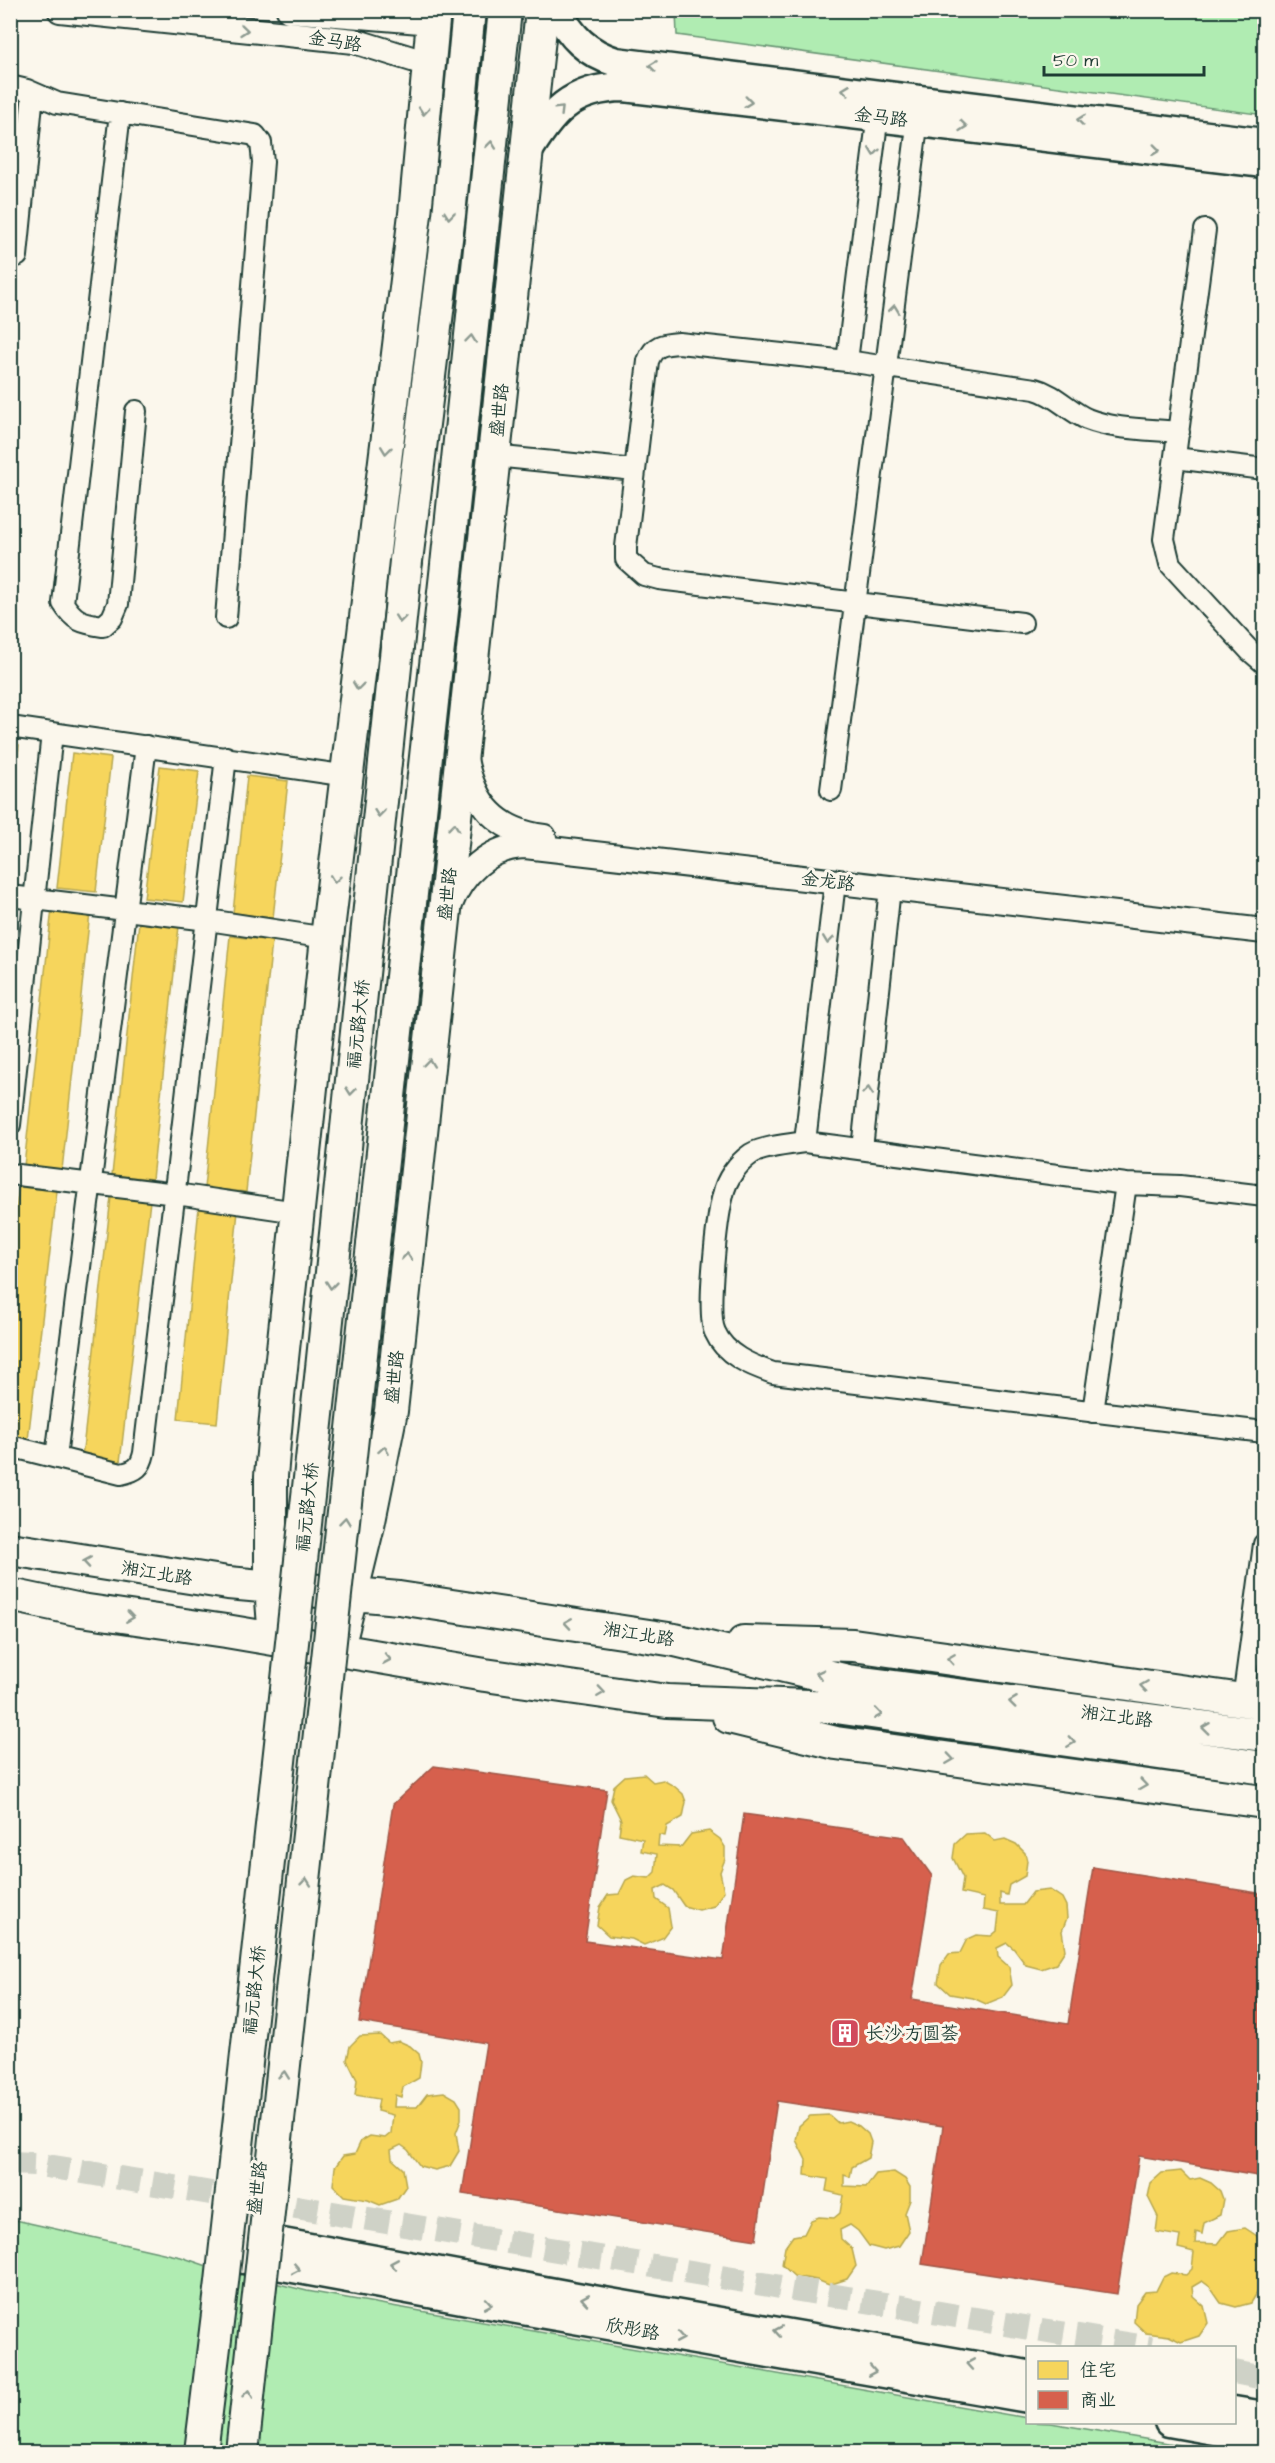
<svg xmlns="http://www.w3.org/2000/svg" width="1275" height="2463" viewBox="0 0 1275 2463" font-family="'Architects Daughter','LXGW WenKai TC',sans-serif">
  <rect width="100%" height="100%" fill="#fbf7ec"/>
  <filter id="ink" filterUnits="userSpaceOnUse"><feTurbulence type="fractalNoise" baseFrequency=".0167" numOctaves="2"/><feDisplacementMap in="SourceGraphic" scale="12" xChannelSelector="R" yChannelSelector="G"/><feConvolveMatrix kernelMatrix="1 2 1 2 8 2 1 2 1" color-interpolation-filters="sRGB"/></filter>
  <g filter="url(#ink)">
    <path fill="#b0ecb2" stroke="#689473" stroke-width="1.5" d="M676,11H1264V115L677,35Z
      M11,2219L181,2257L207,2266L307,2291L1027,2418L1028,2422L1051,2423L1221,2452H11Z"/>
    <path fill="#f6d55c" stroke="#b6a750" stroke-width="1.5" d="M10,744L19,745L10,827Z
      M72,753L111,758L96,892L57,888Z
      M160,766L199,771L183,902L144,898Z
      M247,776L288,781L273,918L233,913Z
      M52,908L90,913L62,1170L24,1166Z
      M139,922L179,926L152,1179L112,1175Z
      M230,936L272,941L246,1192L204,1188Z
      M19,1187L57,1191L28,1440L10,1439V1257Z
      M111,1197L150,1201L120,1462L82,1458Z
      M199,1207L238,1211L217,1423L178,1419Z
      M644,1774L653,1782L663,1780L674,1786L683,1794L686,1802L683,1817L667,1826L665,1836L659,1835L658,1846L681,1847L691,1834L709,1831L720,1839L725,1847V1859L720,1872L724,1891L714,1906L699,1910L684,1906L673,1890L665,1885L655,1890L656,1899L668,1908L671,1926L662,1938L644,1945L632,1939L609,1936L597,1925L600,1907L608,1895L619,1894L626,1880L634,1876L649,1878L655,1872L657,1854L641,1851L643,1839L619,1834L621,1820L611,1800L614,1786L625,1776Z
      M985,1833L995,1841L1005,1839L1016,1844L1025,1853L1027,1861L1025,1876L1009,1885L1007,1895L1000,1893V1905H1023L1033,1892L1050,1890L1062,1898L1066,1906L1067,1918L1062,1931L1065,1950L1056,1964L1041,1969L1026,1965L1014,1949L1007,1943L997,1948L998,1957L1009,1967L1012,1985L1003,1997L986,2004L973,1998L950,1994L938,1983L941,1965L949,1954L960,1953L967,1939L976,1935L991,1936L997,1931L999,1913L983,1910L984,1898L961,1893L963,1878L953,1858L955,1844L966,1834Z
      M380,2035L389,2043L399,2041L410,2046L419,2054L421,2062L419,2078L403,2087L401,2097L395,2095L394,2107H417L427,2094L444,2092L456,2099L461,2107V2120L456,2133L459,2151L450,2166L435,2170L420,2166L408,2150L401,2145L391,2150L392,2159L403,2169L406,2186L397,2199L380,2205L368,2200L344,2196L333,2185L335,2167L343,2156L355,2154L361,2141L370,2136L385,2138L391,2133L393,2115L377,2111L379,2099L355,2095L357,2080L347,2060L350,2046L360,2036Z
      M829,2115L838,2123L848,2121L859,2126L868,2134L871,2142L868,2158L852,2167L850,2177L844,2175V2186L866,2187L876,2174L894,2172L905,2179L910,2187V2200L905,2213L909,2231L899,2246L884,2250L869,2246L858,2231L850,2225L840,2230L841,2239L852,2249L856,2266L847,2279L829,2285L817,2280L794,2276L782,2265L785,2247L793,2236L804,2234L811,2220L819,2217L834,2218L840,2213L843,2195L826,2191L828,2179L805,2175L806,2160L796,2140L799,2126L810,2116Z
      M1181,2171L1190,2180L1200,2178L1211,2183L1220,2191L1223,2199L1220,2215L1204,2223L1202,2234L1196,2232L1195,2243L1218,2244L1228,2231L1245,2228L1257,2236L1262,2244V2257L1257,2270L1260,2288L1251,2303L1236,2307L1221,2303L1210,2287L1202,2281L1192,2287L1193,2296L1204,2306L1208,2323L1199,2336L1181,2342L1169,2336L1146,2333L1134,2322L1136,2304L1145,2292L1156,2291L1163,2277L1171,2273L1186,2275L1192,2269L1194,2252L1178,2248L1180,2236L1156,2232L1158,2217L1148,2197L1151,2183L1162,2173Z"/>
    <path fill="#d6604d" stroke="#9f5646" stroke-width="1.5" d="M434,1766L607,1790L585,1941L723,1960L744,1814L904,1837L932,1876L912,1999L1068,2024L1093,1867L1264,1894V2177L1139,2156L1117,2294L922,2264L943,2126L777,2101L756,2240L462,2194L486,2043L359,2022L393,1804Z"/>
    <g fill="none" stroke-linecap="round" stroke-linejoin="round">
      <path stroke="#cfd2c7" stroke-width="24" stroke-dasharray="24 12" stroke-linecap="butt" d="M10,2163L35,2164L1151,2348
        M1234,2372L1264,2378"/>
      <g stroke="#1f3d34" stroke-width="24">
        <path id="minor" d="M10,86L27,90L57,103L255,135L261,143L263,162L226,618
          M120,113L63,603C74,621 82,623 103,626L112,618L118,604L136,411
          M1205,230L1164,539L1170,564L1250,651L1264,663
          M17,256L33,93
          M847,361L879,106
          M494,456L635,470
          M1175,458L1264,469
          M1022,623L659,579L644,575L626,559V547L648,361C654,345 663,344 679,343L847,361L1035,389C1055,394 1069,411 1087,419C1115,430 1149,429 1179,432
          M10,727L348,776
          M831,790L919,111
          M10,896L208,920L327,938
          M10,1125L52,733
          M805,1142L835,882
          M862,1149L890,888
          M10,1174L176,1194L297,1212
          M1264,1196L1180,1186L1126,1184L805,1142C791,1144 762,1147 751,1154C738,1163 726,1179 723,1195C717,1218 706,1313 715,1332C725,1355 750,1365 773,1373L1264,1432
          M1093,1412L1126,1184
          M10,1446L121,1474C136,1471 141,1467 144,1453L226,757
          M56,1457L146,746
          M1243,1700L1264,1544"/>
      </g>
      <g stroke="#1f3d34" stroke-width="28">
        <path id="tertiary" d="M60,10L354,41L428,64
          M289,10L432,22
          M465,759C474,804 497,831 544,837
          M449,907C461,874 489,847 525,846L1264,931"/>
      </g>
      <g stroke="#1f3d34" stroke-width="33">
        <path id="secondary" d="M557,10C571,37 587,53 616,62L1264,143
          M525,156C551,112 571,88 624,87L1264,163
          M243,2221L239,2258L500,2306L1028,2398
          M244,2236L593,2300L1028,2375
          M1234,2411L1264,2416
          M1169,2422L1264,2439"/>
      </g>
      <g stroke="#1f3d34" stroke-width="36">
        <path id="primary" d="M406,561L449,215L469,10
          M447,565L505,10
          M10,1549L228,1583L399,1598L675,1640L848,1681L1264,1735
          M10,1595L81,1610L226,1631L485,1675L667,1701L836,1707L1264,1768
          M342,1632L368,1525L391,1411L542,10
          M275,1639L271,1587V1476L278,1396L327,938L415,214L434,10
          M744,1642L853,1645L1264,1703
          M729,1717L836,1743L1264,1802"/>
      </g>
      <use href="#minor" stroke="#fbf7ec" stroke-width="20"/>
      <use href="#tertiary" stroke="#fbf7ec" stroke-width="24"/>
      <use href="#secondary" stroke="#fbf7ec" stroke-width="28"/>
      <use href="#primary" stroke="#fbf7ec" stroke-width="32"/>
      <g stroke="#1f3d34" stroke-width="36" stroke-linecap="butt">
        <path id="primary-bridge" d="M201,2452L222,2282L321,1378L406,561
          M242,2452C314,1824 377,1194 447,565"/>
      </g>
      <use href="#primary-bridge" stroke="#fbf7ec" stroke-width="32"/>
    </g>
    <defs><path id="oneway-chevron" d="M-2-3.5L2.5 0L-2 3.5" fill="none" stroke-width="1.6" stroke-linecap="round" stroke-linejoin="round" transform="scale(1.5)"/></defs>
    <g stroke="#8d9a90">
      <use href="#oneway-chevron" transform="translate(244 30) rotate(6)"/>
      <use href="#oneway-chevron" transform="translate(653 66) rotate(-173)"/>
      <use href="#oneway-chevron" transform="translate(846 90) rotate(-173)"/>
      <use href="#oneway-chevron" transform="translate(748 102) rotate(7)"/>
      <use href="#oneway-chevron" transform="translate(560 110) rotate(-45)"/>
      <use href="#oneway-chevron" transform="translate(424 111) rotate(95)"/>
      <use href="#oneway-chevron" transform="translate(1081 120) rotate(-173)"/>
      <use href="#oneway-chevron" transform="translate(963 126) rotate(6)"/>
      <use href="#oneway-chevron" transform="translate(491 145) rotate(-84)"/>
      <use href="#oneway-chevron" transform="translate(1156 150) rotate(7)"/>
      <use href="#oneway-chevron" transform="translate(874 152) rotate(97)"/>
      <use href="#oneway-chevron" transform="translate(449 215) rotate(96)"/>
      <use href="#oneway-chevron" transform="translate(894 309) rotate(-83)"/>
      <use href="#oneway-chevron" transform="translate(471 339) rotate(-84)"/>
      <use href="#oneway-chevron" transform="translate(386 450) rotate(97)"/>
      <use href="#oneway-chevron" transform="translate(400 619) rotate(96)"/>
      <use href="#oneway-chevron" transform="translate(358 686) rotate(97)"/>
      <use href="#oneway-chevron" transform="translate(379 813) rotate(96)"/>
      <use href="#oneway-chevron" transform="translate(454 827) rotate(-84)"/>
      <use href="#oneway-chevron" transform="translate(335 879) rotate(97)"/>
      <use href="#oneway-chevron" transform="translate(828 940) rotate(97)"/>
      <use href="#oneway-chevron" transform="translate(429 1063) rotate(-84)"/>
      <use href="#oneway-chevron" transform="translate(351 1091) rotate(96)"/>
      <use href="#oneway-chevron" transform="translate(868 1091) rotate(-84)"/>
      <use href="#oneway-chevron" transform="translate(407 1257) rotate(-84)"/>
      <use href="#oneway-chevron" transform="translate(331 1285) rotate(96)"/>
      <use href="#oneway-chevron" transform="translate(384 1450) rotate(-80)"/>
      <use href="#oneway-chevron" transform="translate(345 1521) rotate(-84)"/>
      <use href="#oneway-chevron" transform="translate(87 1562) rotate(-171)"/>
      <use href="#oneway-chevron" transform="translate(130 1617) rotate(8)"/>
      <use href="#oneway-chevron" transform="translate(568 1623) rotate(-171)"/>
      <use href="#oneway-chevron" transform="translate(387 1659) rotate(10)"/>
      <use href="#oneway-chevron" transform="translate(951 1659) rotate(-172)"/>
      <use href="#oneway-chevron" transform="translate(820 1674) rotate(-167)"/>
      <use href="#oneway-chevron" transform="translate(1144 1686) rotate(-172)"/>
      <use href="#oneway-chevron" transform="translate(601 1692) rotate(8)"/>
      <use href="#oneway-chevron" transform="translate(1013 1702) rotate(-173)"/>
      <use href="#oneway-chevron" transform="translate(878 1714) rotate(8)"/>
      <use href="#oneway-chevron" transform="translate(1206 1728) rotate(-173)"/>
      <use href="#oneway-chevron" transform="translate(1071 1742) rotate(8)"/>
      <use href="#oneway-chevron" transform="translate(950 1759) rotate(8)"/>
      <use href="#oneway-chevron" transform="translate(1143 1785) rotate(8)"/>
      <use href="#oneway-chevron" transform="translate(306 1882) rotate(-84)"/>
      <use href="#oneway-chevron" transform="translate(284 2075) rotate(-84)"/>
      <use href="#oneway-chevron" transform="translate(394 2264) rotate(-170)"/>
      <use href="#oneway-chevron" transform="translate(296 2269) rotate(11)"/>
      <use href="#oneway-chevron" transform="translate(585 2299) rotate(-170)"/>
      <use href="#oneway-chevron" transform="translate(488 2304) rotate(10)"/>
      <use href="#oneway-chevron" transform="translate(778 2331) rotate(-170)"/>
      <use href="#oneway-chevron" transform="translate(680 2338) rotate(10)"/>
      <use href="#oneway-chevron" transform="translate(970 2364) rotate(-170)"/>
      <use href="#oneway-chevron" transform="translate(872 2371) rotate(10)"/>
      <use href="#oneway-chevron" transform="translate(248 2394) rotate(-83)"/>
    </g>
  </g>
  <defs>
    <g id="building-square" transform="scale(1.5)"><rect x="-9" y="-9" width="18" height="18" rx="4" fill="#d1495b" stroke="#fbf7ec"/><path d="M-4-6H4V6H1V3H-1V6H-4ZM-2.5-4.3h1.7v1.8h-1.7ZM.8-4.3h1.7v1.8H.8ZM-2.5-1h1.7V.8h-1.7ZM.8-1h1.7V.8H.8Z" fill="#fff"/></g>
  </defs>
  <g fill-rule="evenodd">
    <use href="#building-square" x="845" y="2033"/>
  </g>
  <g text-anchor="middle" stroke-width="6" stroke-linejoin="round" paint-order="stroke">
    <g font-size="18" fill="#1f3d34" stroke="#fbf7ec">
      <text transform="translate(335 41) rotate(9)" y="6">金马路</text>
      <text transform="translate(881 117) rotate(7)" y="6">金马路</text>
      <text transform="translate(499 410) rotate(-84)" y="6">盛世路</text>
      <text transform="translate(828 881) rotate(7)" y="6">金龙路</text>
      <text transform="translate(447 894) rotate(-84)" y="6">盛世路</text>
      <text transform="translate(358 1024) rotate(-84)" y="6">福元路大桥</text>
      <text transform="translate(394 1377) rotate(-84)" y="6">盛世路</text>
      <text transform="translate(307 1507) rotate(-84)" y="6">福元路大桥</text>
      <text transform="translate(157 1573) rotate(9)" y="6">湘江北路</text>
      <text transform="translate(639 1634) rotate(9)" y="6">湘江北路</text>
      <text transform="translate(1117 1716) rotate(7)" y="6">湘江北路</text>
      <text transform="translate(254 1990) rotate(-84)" y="6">福元路大桥</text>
      <text transform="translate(257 2188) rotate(-83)" y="6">盛世路</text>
      <text transform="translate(633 2329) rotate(10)" y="6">欣彤路</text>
    </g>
    <g font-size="18" fill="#1f3d34" stroke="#fbf7ec" text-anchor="start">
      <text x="866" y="2039">长沙·方圆荟</text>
    </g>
  </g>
  <rect width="1275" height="2463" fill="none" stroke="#fbf7ec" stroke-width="36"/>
  <rect x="18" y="18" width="1239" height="2427" fill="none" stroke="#1f3d34" stroke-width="2" filter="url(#ink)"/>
  <rect x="1026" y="2346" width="210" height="78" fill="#fbf7ec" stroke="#a3ada2" stroke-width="1.5"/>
  <rect x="1038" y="2361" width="30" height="18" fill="#f6d55c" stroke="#a3ada2" stroke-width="1.5"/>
  <text x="1080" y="2376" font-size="18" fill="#1f3d34">住宅</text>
  <rect x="1038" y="2391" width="30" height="18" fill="#d6604d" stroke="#a3ada2" stroke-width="1.5"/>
  <text x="1080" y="2406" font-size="18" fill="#1f3d34">商业</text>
  <path d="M1044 66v9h160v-9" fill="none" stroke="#1f3d34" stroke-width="3"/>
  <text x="1053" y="66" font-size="18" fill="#1f3d34" stroke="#fbf7ec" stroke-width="4.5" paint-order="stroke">50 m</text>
</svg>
